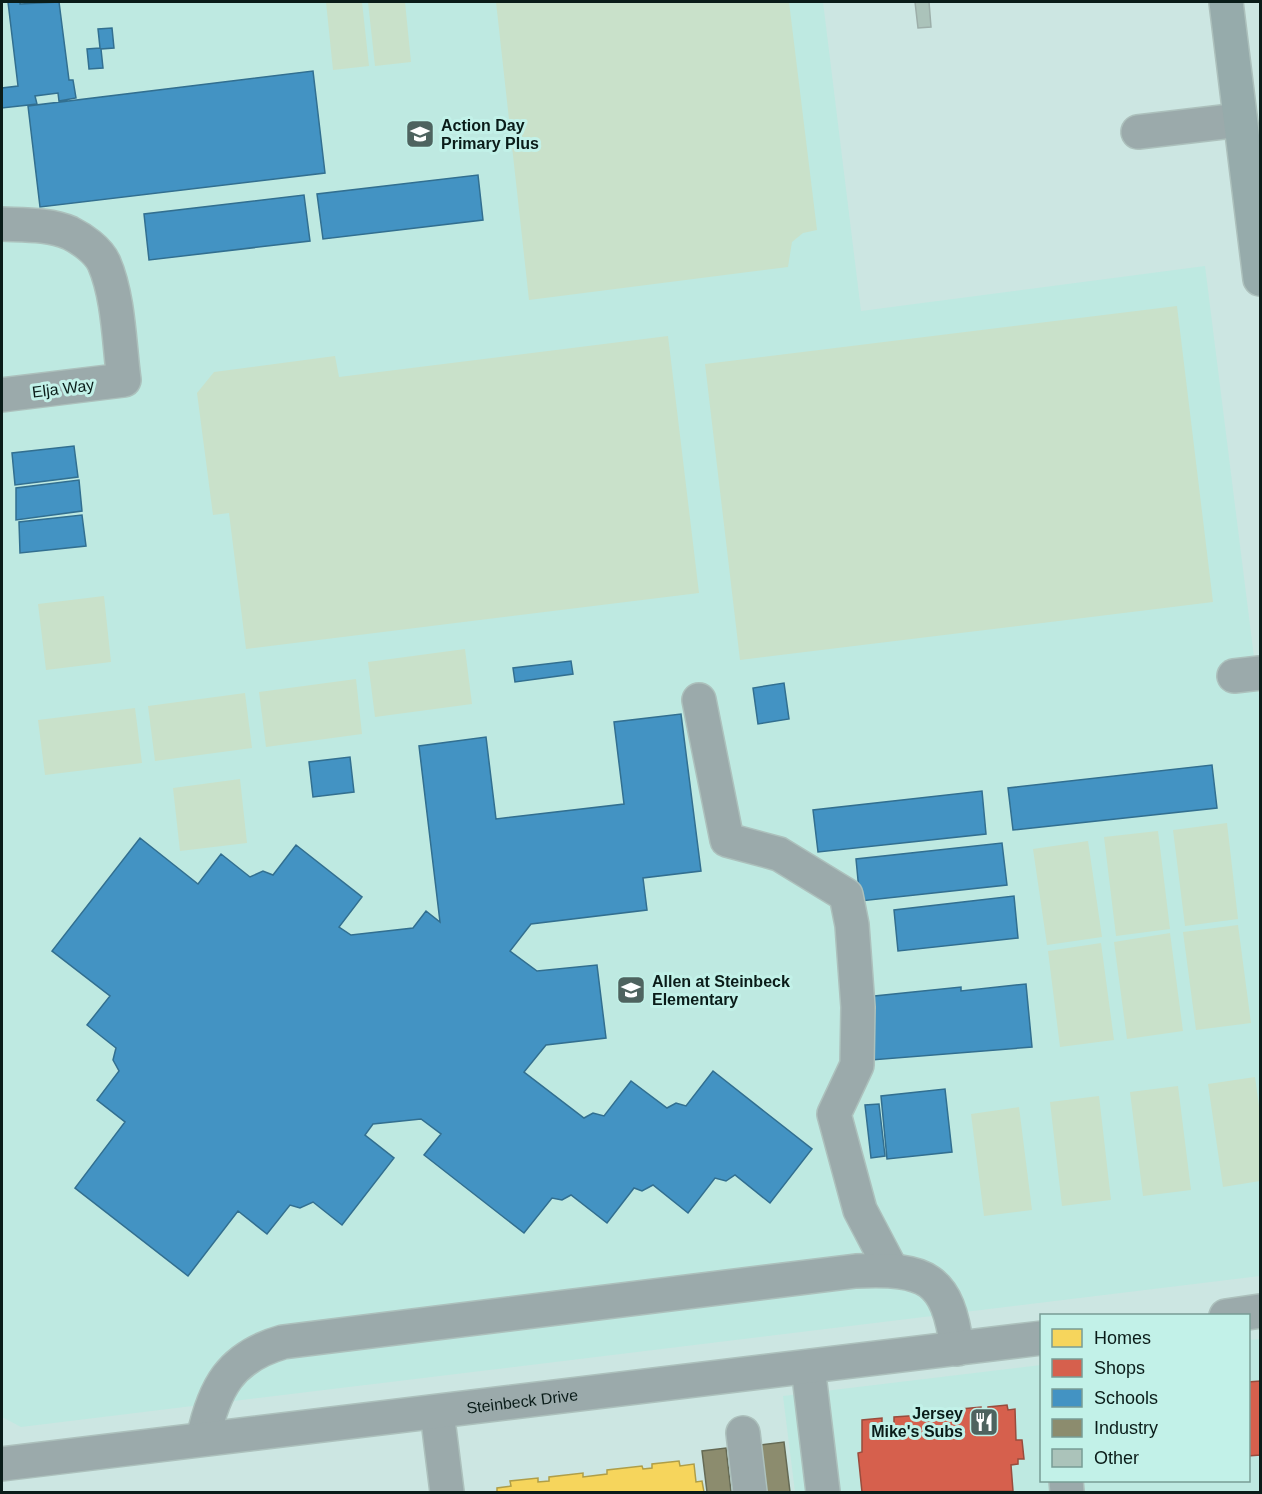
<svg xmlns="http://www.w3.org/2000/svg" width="1262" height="1494" viewBox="0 0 1262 1494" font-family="Arial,sans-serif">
  <rect width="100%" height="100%" fill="#cce6e2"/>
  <path fill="#bee9e1" d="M2,2H823L861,311L1205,266L1260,705V1276L21,1427L2,1417Z
    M1260,1339V1492H795L783,1396L1041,1365L1042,1480H1248L1249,1340Z"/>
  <path fill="#c9e1ca" d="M326,2H362L369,66L333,70Z
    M368,2H405L411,62L375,66Z
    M496,2H789L817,230L803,233L792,242L788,267L529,300Z
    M1177,306L1213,602L740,660L705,364Z
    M668,336L699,593L246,649L229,513L213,515L197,393L214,372L335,356L339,377Z
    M104,596L111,662L46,670L38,604Z
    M465,649L472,704L375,717L368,662Z
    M356,679L362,734L266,747L259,692Z
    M245,693L252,748L155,761L148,706Z
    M135,708L142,763L45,775L38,720Z
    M240,779L247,843L180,851L173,788Z
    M1227,823L1238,919L1185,926L1173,830Z
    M1158,831L1170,929L1116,936L1104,837Z
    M1088,841L1102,937L1047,945L1033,849Z
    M1238,925L1251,1023L1196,1030L1183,932Z
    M1170,933L1183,1031L1127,1039L1114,942Z
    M1101,943L1114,1040L1060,1047L1048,951Z
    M1255,1077L1260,1113V1181L1223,1187L1208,1084Z
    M1178,1086L1191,1190L1143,1196L1130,1092Z
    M1099,1096L1111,1200L1062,1206L1050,1102Z
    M1019,1107L1032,1210L984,1216L971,1114Z"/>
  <path fill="#f6d55c" stroke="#af9e48" stroke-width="1.5" d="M679,1461L680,1466L694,1464L696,1482L702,1481L704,1492H497V1488L511,1486L510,1481L538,1478V1482L549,1481V1477L583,1473V1477L607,1474V1470L642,1466L643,1469L652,1468V1464Z"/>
  <path fill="#d6604d" stroke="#994c3d" stroke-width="1.5" d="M1260,1381V1455L1248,1456V1382Z
    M1007,1405L1008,1410L1015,1409L1016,1440H1022L1024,1459H1018V1464L1011,1465L1013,1491L862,1492L858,1453L862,1452V1420L882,1418V1424L894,1423V1417L923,1415L924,1421H929V1416L961,1414V1409L981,1407V1412H988V1407Z"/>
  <path fill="#4393c3" stroke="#326f90" stroke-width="1.5" d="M8,2H20V4L59,2L69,80H73L76,98L59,101L58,93L35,96L37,104L2,108V88L18,86Z
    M112,28L114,48L101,49L103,68L89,69L87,49L100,48L98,29Z
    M313,71L325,173L40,207L28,106Z
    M478,175L483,220L323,239L317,194Z
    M304,195L310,241L149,260L144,214Z
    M74,446L78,477L15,485L12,453Z
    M79,480L82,511L16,520V488Z
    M82,515L86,546L20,553L19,522Z
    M571,661L573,674L515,682L513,668Z
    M784,683L789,719L758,724L753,688Z
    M681,714L701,871L643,878L647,910L531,924L510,951L537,971L597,965L606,1038L546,1045L524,1072L584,1118L593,1113L604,1116L631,1081L667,1108L676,1103L686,1106L713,1071L812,1149L770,1203L735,1175L726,1181L715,1178L688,1213L653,1185L642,1191L634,1188L607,1223L571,1195L562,1200L552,1198L524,1233L424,1155L441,1134L421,1119L373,1124L365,1135L394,1158L342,1225L313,1202L300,1208L290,1205L267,1234L238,1211L188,1276L75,1188L125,1122L97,1100L119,1071L113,1060L116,1048L87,1025L110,996L52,951L140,838L198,884L221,854L250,877L263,871L273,875L296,845L362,897L339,927L351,935L413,928L426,911L440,922L419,746L486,737L496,819L624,804L614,722Z
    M350,757L354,792L313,797L309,762Z
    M1212,765L1217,808L1013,830L1008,788Z
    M982,791L986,834L818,852L813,810Z
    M1002,843L1007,885L860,901L856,859Z
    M1014,896L1018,938L898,951L894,910Z
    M1026,984L1032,1047L871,1060L865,997L961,987V991Z
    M945,1089L952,1152L887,1159L881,1096Z
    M879,1104L885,1156L871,1158L865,1105Z"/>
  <path fill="#8c8c6e" stroke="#656a54" stroke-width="1.5" d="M784,1442L790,1492H766L760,1445Z
    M726,1448L731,1492H707L702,1451Z"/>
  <path fill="#abc3ba" stroke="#9caea9" stroke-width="1.5" d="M915,2H929L931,27L918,28Z"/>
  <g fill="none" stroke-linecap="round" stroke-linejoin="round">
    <g stroke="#acc0bc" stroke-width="36">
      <g id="minor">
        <path d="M1138,132L1240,120"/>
        <path d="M2,224C23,225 50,224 70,233C82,239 98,250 104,263C119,298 119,343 124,380L2,395"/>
        <path d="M1234,676L1260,673"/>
        <path d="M699,700L727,840L779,854L846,895L852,925L858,1007L857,1065L834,1114L860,1210L891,1269"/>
        <path d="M1226,1316L1260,1311"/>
        <path d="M808,1367L823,1492"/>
        <path d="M437,1412L447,1492"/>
        <path d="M743,1433L750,1492"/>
        <path d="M203,1439C214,1388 230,1357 283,1342L856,1271C926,1268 948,1277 957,1349"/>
        <path id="s1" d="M2,1464L1042,1338"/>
        <path d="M1066,1480L1067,1492"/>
      </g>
    </g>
    <g stroke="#acc0bc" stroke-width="36">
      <path id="major" d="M1226,2L1260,279"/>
    </g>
    <use href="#minor" stroke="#9baaab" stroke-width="33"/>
    <use href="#major" stroke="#96abab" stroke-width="33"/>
  </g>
  <defs>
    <g id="school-square" transform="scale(1.5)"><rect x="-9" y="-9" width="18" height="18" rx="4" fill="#4e635f" stroke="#c2f1e8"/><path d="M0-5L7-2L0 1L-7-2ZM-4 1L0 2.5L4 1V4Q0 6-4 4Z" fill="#fff"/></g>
    <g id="restaurant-square" transform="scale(1.5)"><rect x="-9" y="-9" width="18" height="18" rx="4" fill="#4e635f" stroke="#c2f1e8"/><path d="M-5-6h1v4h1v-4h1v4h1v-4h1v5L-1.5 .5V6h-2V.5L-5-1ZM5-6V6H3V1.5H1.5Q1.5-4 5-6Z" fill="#fff"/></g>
  </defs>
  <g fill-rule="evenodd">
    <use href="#school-square" x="420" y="134"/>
    <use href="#school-square" x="631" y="990"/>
    <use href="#restaurant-square" x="984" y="1422"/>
  </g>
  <g text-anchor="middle" stroke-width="6" stroke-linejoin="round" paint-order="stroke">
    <g font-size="16" font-weight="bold" fill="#0a1c19" stroke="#c2f1e8" text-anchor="start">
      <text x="441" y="131">Action Day<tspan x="441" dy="18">Primary Plus</tspan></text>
      <text x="652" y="987">Allen at Steinbeck<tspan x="652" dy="18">Elementary</tspan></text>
      <text x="963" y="1419" text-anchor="end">Jersey<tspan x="963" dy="18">Mike's Subs</tspan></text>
    </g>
    <g font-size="16" fill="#0a1c19" stroke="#c2f1e8">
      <text transform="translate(63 388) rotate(-7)" y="6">Elja Way</text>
      <text dy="6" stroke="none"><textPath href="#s1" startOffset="524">Steinbeck Drive</textPath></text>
    </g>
  </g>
  <rect width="1262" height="1494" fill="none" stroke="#0a1c19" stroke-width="6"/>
  <rect x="1040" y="1314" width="210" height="168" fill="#c2f1e8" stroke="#789c95" stroke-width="1.5"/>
  <rect x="1052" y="1329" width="30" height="18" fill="#f6d55c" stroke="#789c95" stroke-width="1.5"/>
  <text x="1094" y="1344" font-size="18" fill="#0a1c19">Homes</text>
  <rect x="1052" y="1359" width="30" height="18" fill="#d6604d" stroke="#789c95" stroke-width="1.5"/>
  <text x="1094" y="1374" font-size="18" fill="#0a1c19">Shops</text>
  <rect x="1052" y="1389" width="30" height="18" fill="#4393c3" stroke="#789c95" stroke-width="1.5"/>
  <text x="1094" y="1404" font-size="18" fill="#0a1c19">Schools</text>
  <rect x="1052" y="1419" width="30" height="18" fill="#8c8c6e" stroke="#789c95" stroke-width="1.5"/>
  <text x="1094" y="1434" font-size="18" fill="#0a1c19">Industry</text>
  <rect x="1052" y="1449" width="30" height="18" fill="#abc3ba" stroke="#789c95" stroke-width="1.5"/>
  <text x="1094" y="1464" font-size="18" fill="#0a1c19">Other</text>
</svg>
